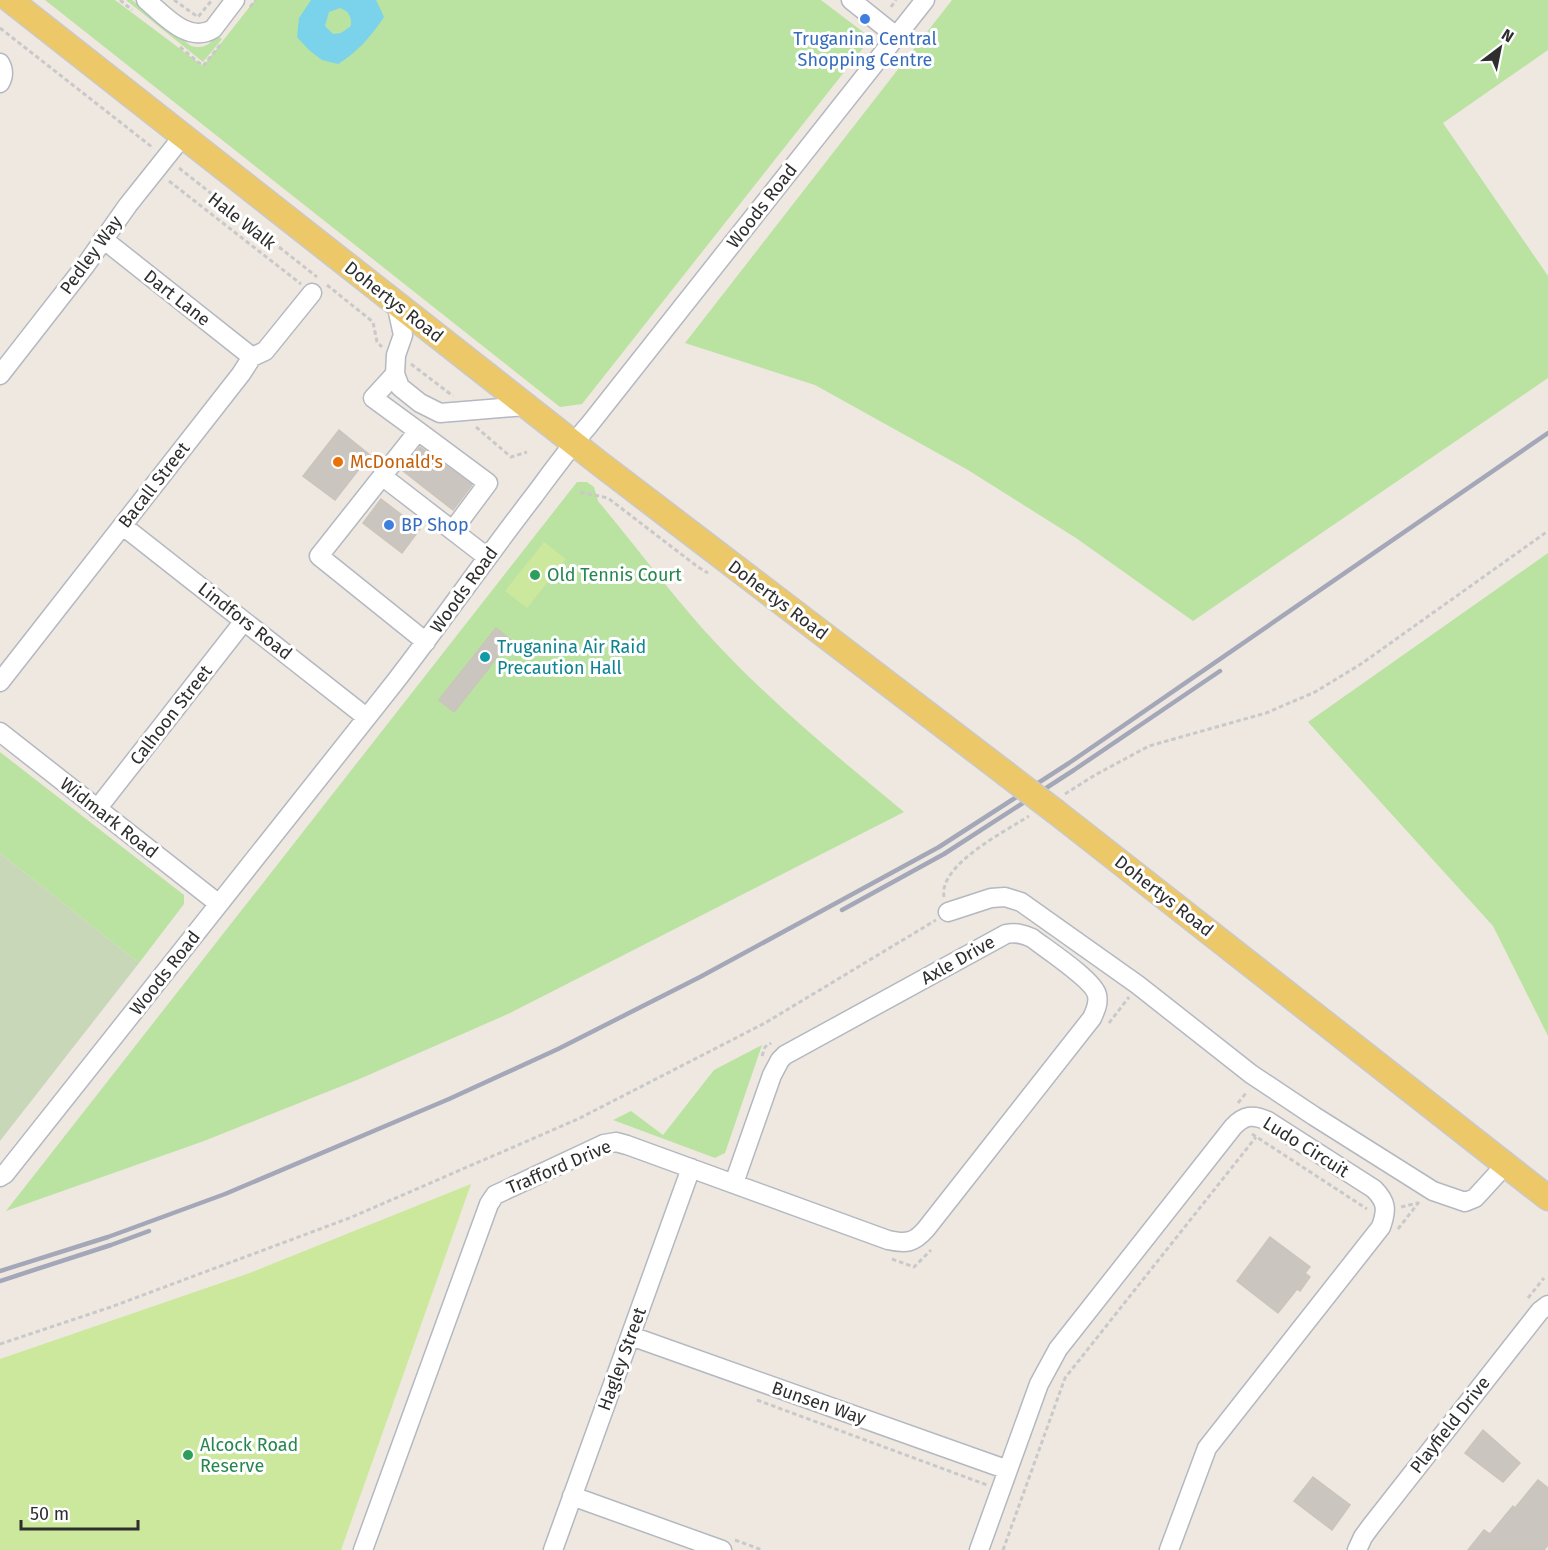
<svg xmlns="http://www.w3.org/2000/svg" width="1548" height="1550" viewBox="0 0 1548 1550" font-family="'Fira Sans',sans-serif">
  <rect width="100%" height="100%" fill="#eee8e1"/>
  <path fill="#bae2a1" d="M45,0H115L203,66L255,0H821L871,38L582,404L560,407Z
    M126,0H132L191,46C204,49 209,45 217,36L222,39L203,62Z
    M952,0H1548V50L1443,123L1548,276V378L1193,621L1076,538L968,470L815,385L685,343Z
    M577,482H587L594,487L598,501C633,543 666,587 702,628C763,696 834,754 904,812L508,1014L357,1080L204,1141L6,1211Z
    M1548,553V1036L1493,926L1308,722Z
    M0,752L184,895V904L139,963L0,853Z
    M762,1045L725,1153L715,1158L613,1120L631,1111L663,1135L714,1070Z"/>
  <path fill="#c9d7b9" d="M0,853L139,963L0,1141Z"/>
  <path fill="#cce89d" d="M544,542L566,559L527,608L505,591Z
    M471,1184L341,1550H0V1359L247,1274Z"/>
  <path fill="#7ad2eb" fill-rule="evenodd" d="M311,0H376L384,17C371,36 358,52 338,64L322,60L309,50L297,37L299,18ZM340,8C350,12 351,16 351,26L341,33L333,34L325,26L329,12Z"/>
  <path fill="#cac6bf" stroke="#cac4bb" stroke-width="1.5" d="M339,430L370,455L335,500L303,476Z
    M420,447L472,485L453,510L402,470Z
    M381,499L420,529L402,553L363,523Z
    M496,628L511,640L454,712L439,700Z
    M1270,1237L1310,1267L1305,1273L1310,1277L1300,1291L1297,1289L1278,1313L1237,1281Z
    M1483,1430L1520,1463L1503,1482L1465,1453Z
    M1313,1477L1350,1505L1332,1530L1294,1501Z
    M1538,1480L1548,1488V1545L1544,1550H1468L1484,1530L1490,1534L1513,1506L1515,1508Z"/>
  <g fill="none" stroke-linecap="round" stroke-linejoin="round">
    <g stroke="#b4b8c0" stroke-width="21">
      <path id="minor" d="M146,0C164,15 188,44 213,29L235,0
        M851,0L896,36
        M0,63C4,70 4,76 0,83
        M103,239L252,357
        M396,303L403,335L396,355L395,374L400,387L420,403L440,413L526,406
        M395,374L373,398L418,431L319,556L426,642
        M0,375L85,266L128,205L183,136
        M418,431L488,483L453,530
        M382,476L487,557
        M123,526L366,717
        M0,682L241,374L252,357L265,351L312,293
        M0,732L219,904
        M97,809L244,621
        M948,912L991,898L1005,897L1021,902L1138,985L1251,1074L1314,1116L1433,1191L1465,1202L1475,1198L1497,1174L1504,1164
        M0,1177L5,1174L395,682C442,621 486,558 533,497C551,473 569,448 589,425L925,0
        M631,1336L1008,1470
        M572,1496L722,1550
        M363,1550L489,1204L495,1195L604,1144L616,1142L627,1145L888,1240C906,1244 914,1243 926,1229L1092,1018C1095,1011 1099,1004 1097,995C1094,980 1046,949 1032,938C1023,934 1016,932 1006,934L785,1055L780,1060L772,1075L734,1183
        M553,1550L691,1168
        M979,1550L1039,1384L1058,1349L1233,1127C1244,1115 1253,1114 1268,1121L1374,1189C1387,1202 1387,1210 1381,1227L1207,1448L1169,1550
        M1357,1550L1363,1537L1371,1526L1540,1311L1548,1305"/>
    </g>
    <g stroke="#c9c9c9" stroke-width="27">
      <path id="major" d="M10,0L599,463L1005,773
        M1056,812L1548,1198"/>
    </g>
    <path stroke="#c9c9c9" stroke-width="3" stroke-dasharray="4.5 3" stroke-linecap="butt" d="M120,0L132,10
      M174,0L198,17L212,0
      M250,7L256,0
      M891,7L896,0
      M0,28L152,147
      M180,47L203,66L220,45
      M179,168L317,277
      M169,181L301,284
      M327,285L373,322L377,342L382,347
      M411,364L453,396
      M476,427L511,457L527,452
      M580,492L608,498L698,567L708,573
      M1065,794L1095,775L1149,746L1266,713L1315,692L1361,664L1548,531
      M944,897C938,865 1006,831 1029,816
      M1109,1023L1129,997
      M762,1056L765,1047L771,1043
      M1238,1103L1246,1093
      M1252,1134L1367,1209
      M1401,1207L1418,1203
      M1398,1229L1419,1202
      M892,1259L914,1267L931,1250
      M1528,1298L1544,1278
      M0,1344L111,1307L352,1217L578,1119L765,1023L936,920
      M757,1400L987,1485
      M735,1540L762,1550
      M1003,1550L1065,1378L1256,1137"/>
    <use href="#minor" stroke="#fff" stroke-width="18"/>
    <use href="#major" stroke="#ecc869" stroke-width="24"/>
    <path stroke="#a4a7b7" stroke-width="4.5" d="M842,910L944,854L1074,770L1220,671
      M0,1271L108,1237L225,1194L449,1099L558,1049L700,977L805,920L939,847L1069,763L1548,433
      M0,1281L111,1245L149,1231"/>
    <g stroke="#c9c9c9" stroke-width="27" stroke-linecap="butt">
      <path id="major-bridge" d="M1005,773L1056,812"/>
    </g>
    <use href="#major-bridge" stroke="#ecc869" stroke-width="24"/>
  </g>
  <g fill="#3f7fe0" stroke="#fff" stroke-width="2">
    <circle cx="865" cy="19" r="6"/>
    <circle cx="389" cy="525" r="6"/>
  </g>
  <circle fill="#e8710a" stroke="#fff" stroke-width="2" cx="338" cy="462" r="6"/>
  <g fill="#2e9e5b" stroke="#fff" stroke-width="2">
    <circle cx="535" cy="575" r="6"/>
    <circle cx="188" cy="1455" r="6"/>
  </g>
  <circle fill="#0f9aa8" stroke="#fff" stroke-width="2" cx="485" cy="657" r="6"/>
  <g text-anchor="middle" stroke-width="6" stroke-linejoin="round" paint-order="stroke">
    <g font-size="18" fill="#366cbe" stroke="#fff">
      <text x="865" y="45">Truganina Central<tspan x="865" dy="21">Shopping Centre</tspan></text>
      <text x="401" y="531" text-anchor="start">BP Shop</text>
    </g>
    <g font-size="18" fill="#2e2e2e" stroke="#fff">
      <text transform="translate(762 206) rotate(-52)" y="6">Woods Road</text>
      <text transform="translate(242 221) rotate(38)" y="6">Hale Walk</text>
      <text transform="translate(91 255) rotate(-54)" y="6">Pedley Way</text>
      <text transform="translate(177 298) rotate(38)" y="6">Dart Lane</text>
      <text transform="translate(394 302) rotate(38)" y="6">Dohertys Road</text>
      <text transform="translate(154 485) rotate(-52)" y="6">Bacall Street</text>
      <text transform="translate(464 590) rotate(-54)" y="6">Woods Road</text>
      <text transform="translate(778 600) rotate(37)" y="6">Dohertys Road</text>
      <text transform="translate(245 621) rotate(38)" y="6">Lindfors Road</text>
      <text transform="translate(171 715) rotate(-52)" y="6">Calhoon Street</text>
      <text transform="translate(109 818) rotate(38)" y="6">Widmark Road</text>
      <text transform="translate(1164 896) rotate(38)" y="6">Dohertys Road</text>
      <text transform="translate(958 960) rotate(-29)" y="6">Axle Drive</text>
      <text transform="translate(165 973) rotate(-52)" y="6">Woods Road</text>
      <text transform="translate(1306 1147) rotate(32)" y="6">Ludo Circuit</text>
      <text transform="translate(559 1167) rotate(-23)" y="6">Trafford Drive</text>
      <text transform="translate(622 1359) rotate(-70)" y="6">Hagley Street</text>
      <text transform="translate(819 1403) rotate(19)" y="6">Bunsen Way</text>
      <text transform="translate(1450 1425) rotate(-52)" y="6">Playfield Drive</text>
    </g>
    <g font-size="18" fill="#c56008" stroke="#fff" text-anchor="start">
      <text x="350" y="468">McDonald's</text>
    </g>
    <g font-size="18" fill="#27864d" stroke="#fff" text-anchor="start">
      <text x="547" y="581">Old Tennis Court</text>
      <text x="200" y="1451">Alcock Road<tspan x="200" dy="21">Reserve</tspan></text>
    </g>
    <g font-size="18" fill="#0d838f" stroke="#fff" text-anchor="start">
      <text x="497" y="653">Truganina Air Raid<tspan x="497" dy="21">Precaution Hall</tspan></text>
    </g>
  </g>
  <g transform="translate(1500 48) rotate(32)" stroke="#ffffff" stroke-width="4.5" paint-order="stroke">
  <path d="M0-4.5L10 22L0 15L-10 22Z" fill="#2e2e2e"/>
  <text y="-9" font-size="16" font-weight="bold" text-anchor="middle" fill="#2e2e2e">N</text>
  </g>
  <path d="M21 1520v9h117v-9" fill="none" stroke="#2e2e2e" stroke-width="3"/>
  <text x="30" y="1520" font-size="18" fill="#2e2e2e" stroke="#ffffff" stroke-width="4.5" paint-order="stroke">50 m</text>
</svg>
